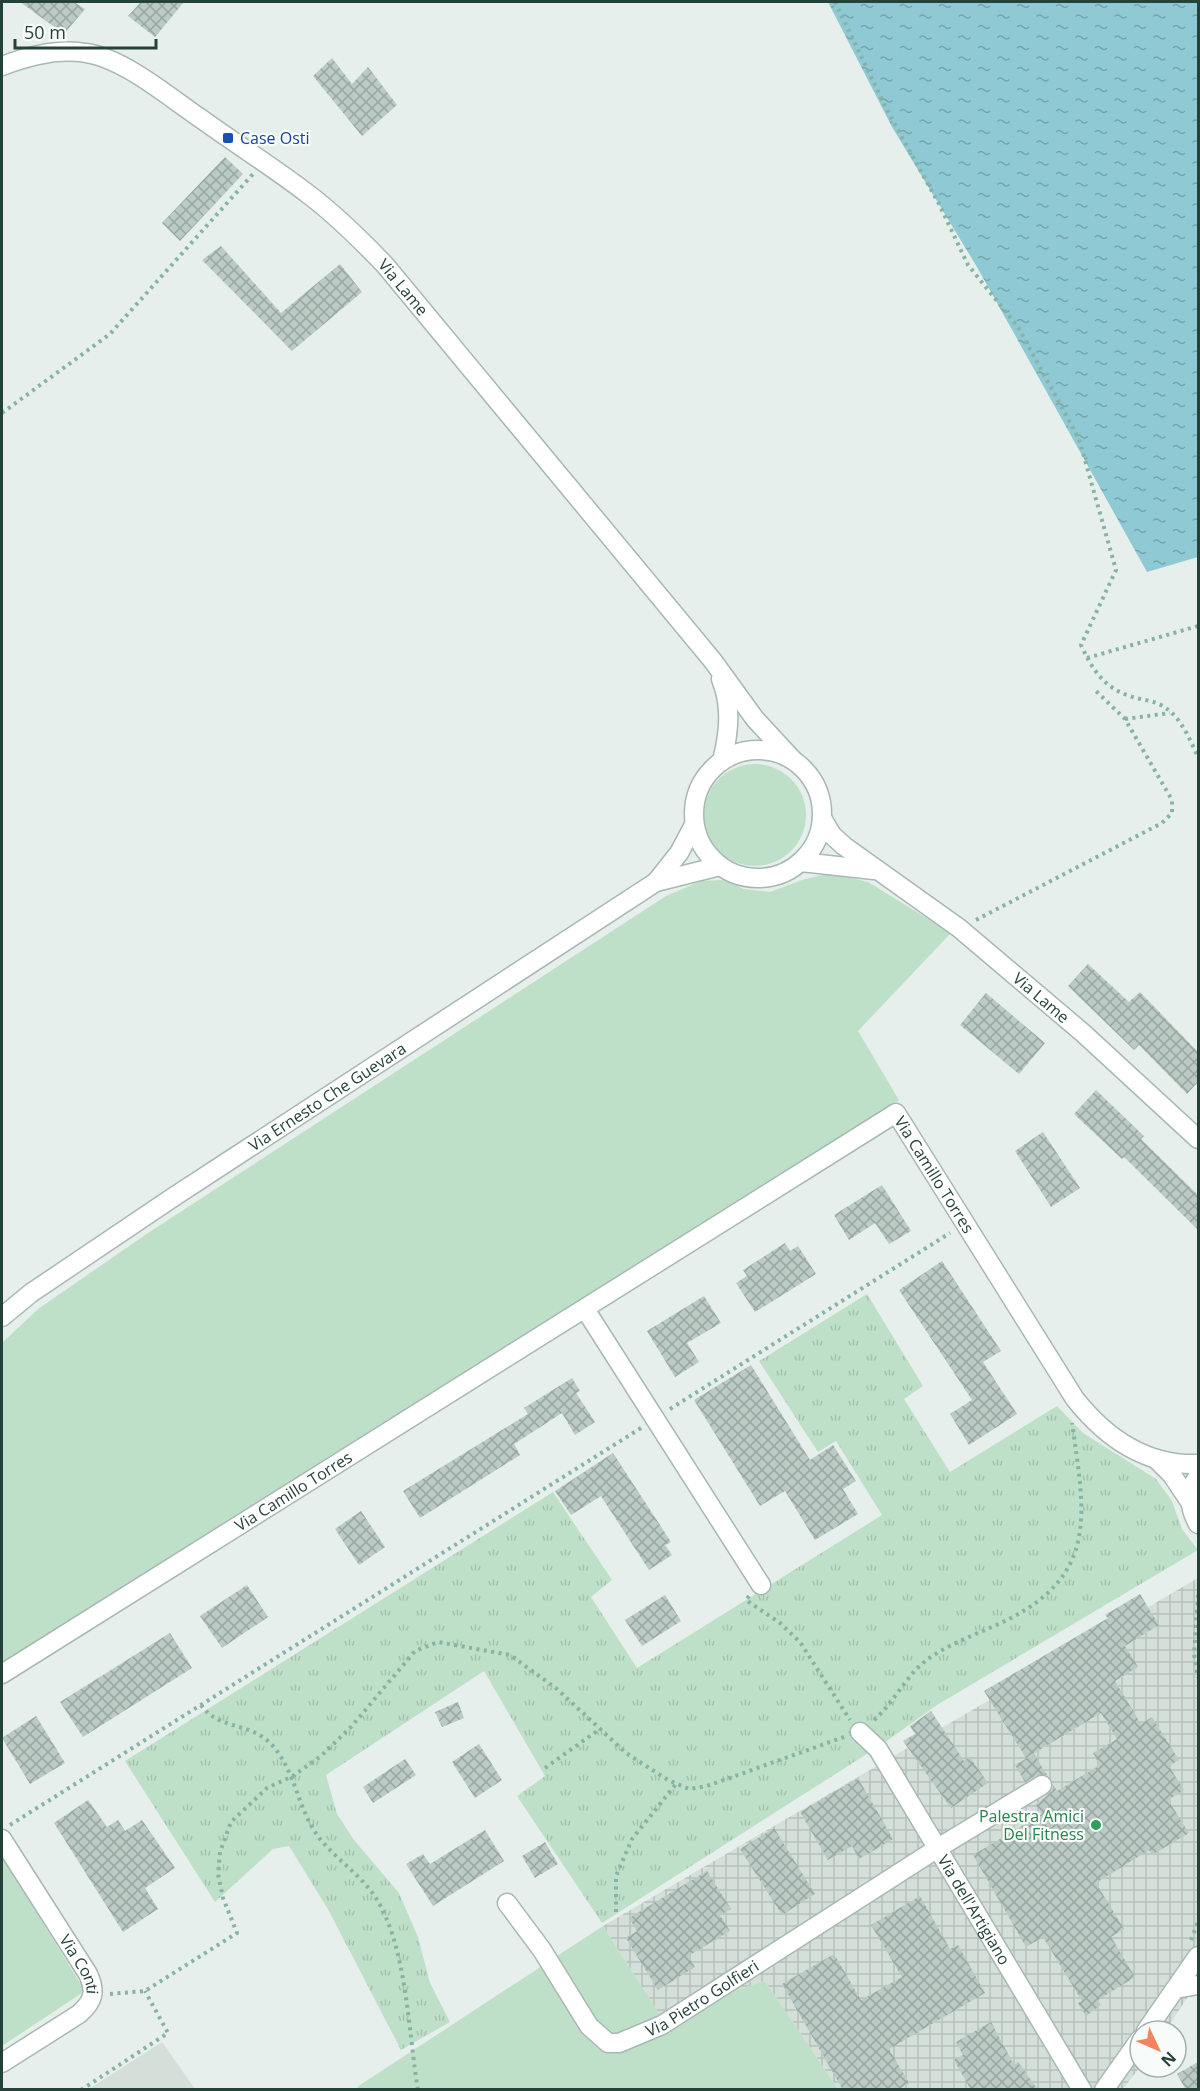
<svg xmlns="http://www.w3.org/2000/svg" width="1200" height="2091" viewBox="0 0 1200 2091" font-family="'Open Sans',sans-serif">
  <defs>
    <pattern id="industrial-grid" width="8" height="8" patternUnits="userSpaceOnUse" patternTransform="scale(1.5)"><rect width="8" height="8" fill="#d4dfda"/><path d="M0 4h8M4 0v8" fill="none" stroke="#b6c1bc"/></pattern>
    <pattern id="park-tufts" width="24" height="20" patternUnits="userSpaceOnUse" patternTransform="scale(1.5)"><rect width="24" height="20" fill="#bfe0c8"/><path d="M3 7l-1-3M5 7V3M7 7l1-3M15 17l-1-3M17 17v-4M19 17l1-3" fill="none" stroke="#a4c1ad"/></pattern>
    <pattern id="water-ripples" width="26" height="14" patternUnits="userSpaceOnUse" patternTransform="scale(1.5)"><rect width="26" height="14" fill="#8ec9d4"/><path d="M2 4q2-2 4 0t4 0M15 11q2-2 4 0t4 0" fill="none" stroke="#74a5ad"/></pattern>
    <pattern id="building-cross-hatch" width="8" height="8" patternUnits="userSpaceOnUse" patternTransform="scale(1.5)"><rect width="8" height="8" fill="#bbcac4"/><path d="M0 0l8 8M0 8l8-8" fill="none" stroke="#98a6a0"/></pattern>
  </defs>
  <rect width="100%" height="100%" fill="#e6efeb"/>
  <path fill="#d4dfda" d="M162,2042L195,2089H89Z"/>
  <path fill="url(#industrial-grid)" d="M1198,1578V1982L1165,2031H1140V2067L1123,2089H838L765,1981L660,2015L603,1926Z"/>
  <path fill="#bfe0c8" d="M704 815a51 51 0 1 1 102 0a51 51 0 1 1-102 0Z
    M830,873L868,882L951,933L858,1031L899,1100L2,1665V1343L38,1309L148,1233L666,896L701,881L723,880L744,889L770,892L802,880Z
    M2,1857L85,1991L2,2046Z
    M603,1926L660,2015L765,1981L838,2089L359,2090L357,2087Z"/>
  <path fill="url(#park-tufts)" d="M867,1294L923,1386L904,1399L950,1472L1057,1406L1083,1433L1156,1479L1172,1501L1182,1529L1198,1550L937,1705L884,1743L602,1923L517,1796L545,1776L484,1671L326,1775L337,1814L354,1840L399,1893L418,1937L430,1983L450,2022L401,2050L329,1911L289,1846L273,1849L215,1902L125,1761L553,1492L612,1580L591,1597L637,1668L882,1515L836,1441L818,1452L759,1361Z"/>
  <path fill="url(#water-ripples)" d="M828,2H1198V557L1147,572L977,267L892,127Z"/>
  <path fill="url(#building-cross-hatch)" d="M20,2H74L85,9L64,34Z
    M141,2H184L155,37L128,16Z
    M332,58L352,84L368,67L397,105L362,136L313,76Z
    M225,157L243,174L180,241L162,223Z
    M221,246L281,313L340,264L362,292L292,351L202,260Z
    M1088,964L1129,1002L1140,992L1198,1052V1082L1187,1094L1139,1045L1134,1050L1068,986Z
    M986,993L1045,1043L1019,1074L960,1025Z
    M1096,1090L1144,1136L1141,1139L1198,1195V1230L1124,1157L1122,1159L1074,1114Z
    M1043,1132L1080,1188L1051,1207L1015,1151Z
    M882,1185L911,1231L889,1244L875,1223L849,1240L834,1215Z
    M785,1243L790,1251L798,1246L816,1274L755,1312L736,1283L747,1276L743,1270Z
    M942,1261L1001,1351L983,1362L1017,1414L969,1445L950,1414L972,1400L899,1290Z
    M704,1296L721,1323L687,1343L699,1362L675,1377L647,1331Z
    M751,1365L810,1460L833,1445L856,1481L843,1489L858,1514L815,1540L785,1491L760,1506L694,1400Z
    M572,1378L580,1391L576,1393L595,1422L575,1435L562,1413L514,1444L520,1455L420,1518L403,1491L528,1414L524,1408Z
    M613,1453L671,1542L665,1545L672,1555L649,1570L601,1496L571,1515L555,1491Z
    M361,1511L385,1547L359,1565L335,1529Z
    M247,1585L268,1617L222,1648L200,1616Z
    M1140,1594L1159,1625L1125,1646L1138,1667L1115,1681L1141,1724L1152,1717L1179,1760L1169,1766L1184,1790L1168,1800L1189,1833L1152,1855L1149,1850L1096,1883L1124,1929L1111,1937L1135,1977L1098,2000L1101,2005L1086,2016L1078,2003L1082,2001L1043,1937L1026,1947L973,1855L1042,1814L1036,1805L1052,1791L1053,1785L1057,1791L1100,1765L1093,1753L1117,1739L1101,1713L1026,1758L984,1691L1108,1618L1105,1615Z
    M665,1595L681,1621L642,1646L625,1620Z
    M170,1633L192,1668L83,1737L60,1702Z
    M458,1702L464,1718L442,1727L435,1712Z
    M931,1711L964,1761L970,1757L988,1783L951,1808L903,1741L915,1734L910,1726Z
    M36,1716L65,1763L30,1784L2,1738Z
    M479,1744L502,1780L475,1798L452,1762Z
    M1034,1754L1047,1775H1037L1025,1782L1015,1765Z
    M405,1759L416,1775L373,1803L363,1787Z
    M858,1778L893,1839L859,1859L852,1846L828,1860L800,1812Z
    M88,1800L107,1827L118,1820L125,1831L142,1820L175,1868L145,1888L158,1909L123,1932L54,1823Z
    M774,1828L815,1894L782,1915L740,1849Z
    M485,1830L504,1861L433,1906L406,1864L423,1854L430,1864Z
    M545,1842L558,1864L535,1878L522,1856Z
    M707,1871L731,1909L720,1915L730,1931L688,1956L695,1967L658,1990L626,1938L637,1931L629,1918Z
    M920,1896L950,1949L958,1945L985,1993L889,2049L909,2083L898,2090H843L782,1984L834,1954L861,2000L902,1977L871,1925Z
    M991,2022L1014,2065L1018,2062L1038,2090H971L954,2060L963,2055L956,2042Z
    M1198,2062V2090H1186L1177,2074Z"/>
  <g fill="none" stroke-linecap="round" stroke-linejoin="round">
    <g stroke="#a8b8b2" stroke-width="21">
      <g id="minor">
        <path id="s1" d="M2,66C28,56 58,48 86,53C123,58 169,97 200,118C236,144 273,167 308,194C336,215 361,240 385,265L713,661L755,719L793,760"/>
        <path d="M721,679C732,706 729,733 722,761"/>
        <circle cx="758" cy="814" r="64"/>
        <path id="s2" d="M822,818L832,835L844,846L959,928L1083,1033L1198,1139"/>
        <path d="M801,862L874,870"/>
        <path d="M656,882L679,853L694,825"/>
        <path d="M585,1309L761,1585"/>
        <path id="s3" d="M2,1317L31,1293L175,1196L656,882L720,866"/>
        <path d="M1156,1459L1172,1475L1190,1502"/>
        <path d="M1198,1476C1187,1492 1189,1508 1198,1524"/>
        <path id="s4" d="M2,1674L896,1113L1075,1399C1106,1438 1146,1466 1198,1464"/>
        <path id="s5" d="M860,1732L878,1749L1082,2090"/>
        <path id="s6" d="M2,1839L88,1974C96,1991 94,2001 79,2014L2,2063"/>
        <path id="s7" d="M507,1903L542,1950L589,2026L608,2043H619L662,2025L938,1848L1042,1785"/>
        <path d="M1175,1989L1198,1985"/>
        <path d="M1146,2031L1198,1956"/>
        <path d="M1104,2090L1140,2039"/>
      </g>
    </g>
    <path stroke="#86b3a5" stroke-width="4" stroke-dasharray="3 4.5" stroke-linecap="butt" d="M835,2L887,110L939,204L968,265L1018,327L1079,439L1116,570L1081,645C1092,669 1104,688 1130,696C1140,700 1152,700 1161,705C1181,716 1189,738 1198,757
      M2,413L110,334L253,174
      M1087,658L1198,626
      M1125,719L1170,713
      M976,920L1162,823L1172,813V800L1125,719L1094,689
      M670,1409L950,1233
      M1198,1595L1194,1654L1198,1678
      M749,1596L746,1600L780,1623L800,1642L850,1720
      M201,1705C219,1731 251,1721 273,1746C295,1772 297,1804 315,1832C331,1856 357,1871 374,1895C407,1944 408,2031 418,2090
      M874,1720C894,1703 906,1675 928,1659C952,1642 983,1632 1009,1619C1100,1573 1084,1509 1072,1423
      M545,1768L600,1729
      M10,1825L641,1428
      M616,1912V1876L632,1839L676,1784
      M1191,1940L1198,1922
      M110,1994L145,1991L237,1933L223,1898L218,1874L220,1852L231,1822L267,1788L293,1776L321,1756L351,1727L415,1651L438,1642L510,1655L557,1689L626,1753L668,1780L689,1789L707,1786L844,1737
      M81,2090L168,2033L145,1991"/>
    <use href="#minor" stroke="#fff" stroke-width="18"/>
  </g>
  <rect fill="#1a4fb4" stroke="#f7fbf9" stroke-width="2" x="222" y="132" width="12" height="12" rx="3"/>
  <circle fill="#2e9e5b" stroke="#f7fbf9" stroke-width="2" cx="1096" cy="1825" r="6"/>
  <g text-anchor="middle" stroke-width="4.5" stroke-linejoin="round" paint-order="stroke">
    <g font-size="16" fill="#164399" stroke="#f7fbf9" text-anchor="start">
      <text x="240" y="144">Case Osti</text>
    </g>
    <g font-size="16" fill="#24423a" stroke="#f7fbf9">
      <text dy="6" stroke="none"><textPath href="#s1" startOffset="484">Via Lame</textPath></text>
      <text dy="6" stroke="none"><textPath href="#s2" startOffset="285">Via Lame</textPath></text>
      <text dy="6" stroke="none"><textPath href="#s3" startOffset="393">Via Ernesto Che Guevara</textPath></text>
      <text dy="6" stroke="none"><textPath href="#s4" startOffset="1128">Via Camillo Torres</textPath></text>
      <text dy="6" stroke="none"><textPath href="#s4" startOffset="344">Via Camillo Torres</textPath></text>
      <text dy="6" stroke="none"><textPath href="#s5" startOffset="212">Via dell'Artigiano</textPath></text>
      <text dy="6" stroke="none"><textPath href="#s6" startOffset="148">Via Conti</textPath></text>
      <text dy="6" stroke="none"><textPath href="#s7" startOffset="279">Via Pietro Golfieri</textPath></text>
    </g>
    <g font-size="16" fill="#27864d" stroke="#f7fbf9" text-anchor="end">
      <text x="1084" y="1822">Palestra Amici<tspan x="1084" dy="18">Del Fitness</tspan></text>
    </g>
  </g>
  <rect width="1200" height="2091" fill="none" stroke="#24423a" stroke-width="6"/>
  <g transform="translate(1158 2049) rotate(134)"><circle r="28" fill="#f7fbf9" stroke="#a3b1ad" stroke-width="1.5"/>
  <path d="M0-4.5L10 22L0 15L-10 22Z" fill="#f4845f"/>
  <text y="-9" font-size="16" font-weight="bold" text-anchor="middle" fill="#24423a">N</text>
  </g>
  <path d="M15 39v9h141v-9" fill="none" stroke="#24423a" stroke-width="3"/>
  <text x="24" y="39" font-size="18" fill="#24423a" stroke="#f7fbf9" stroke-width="4.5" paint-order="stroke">50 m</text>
</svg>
